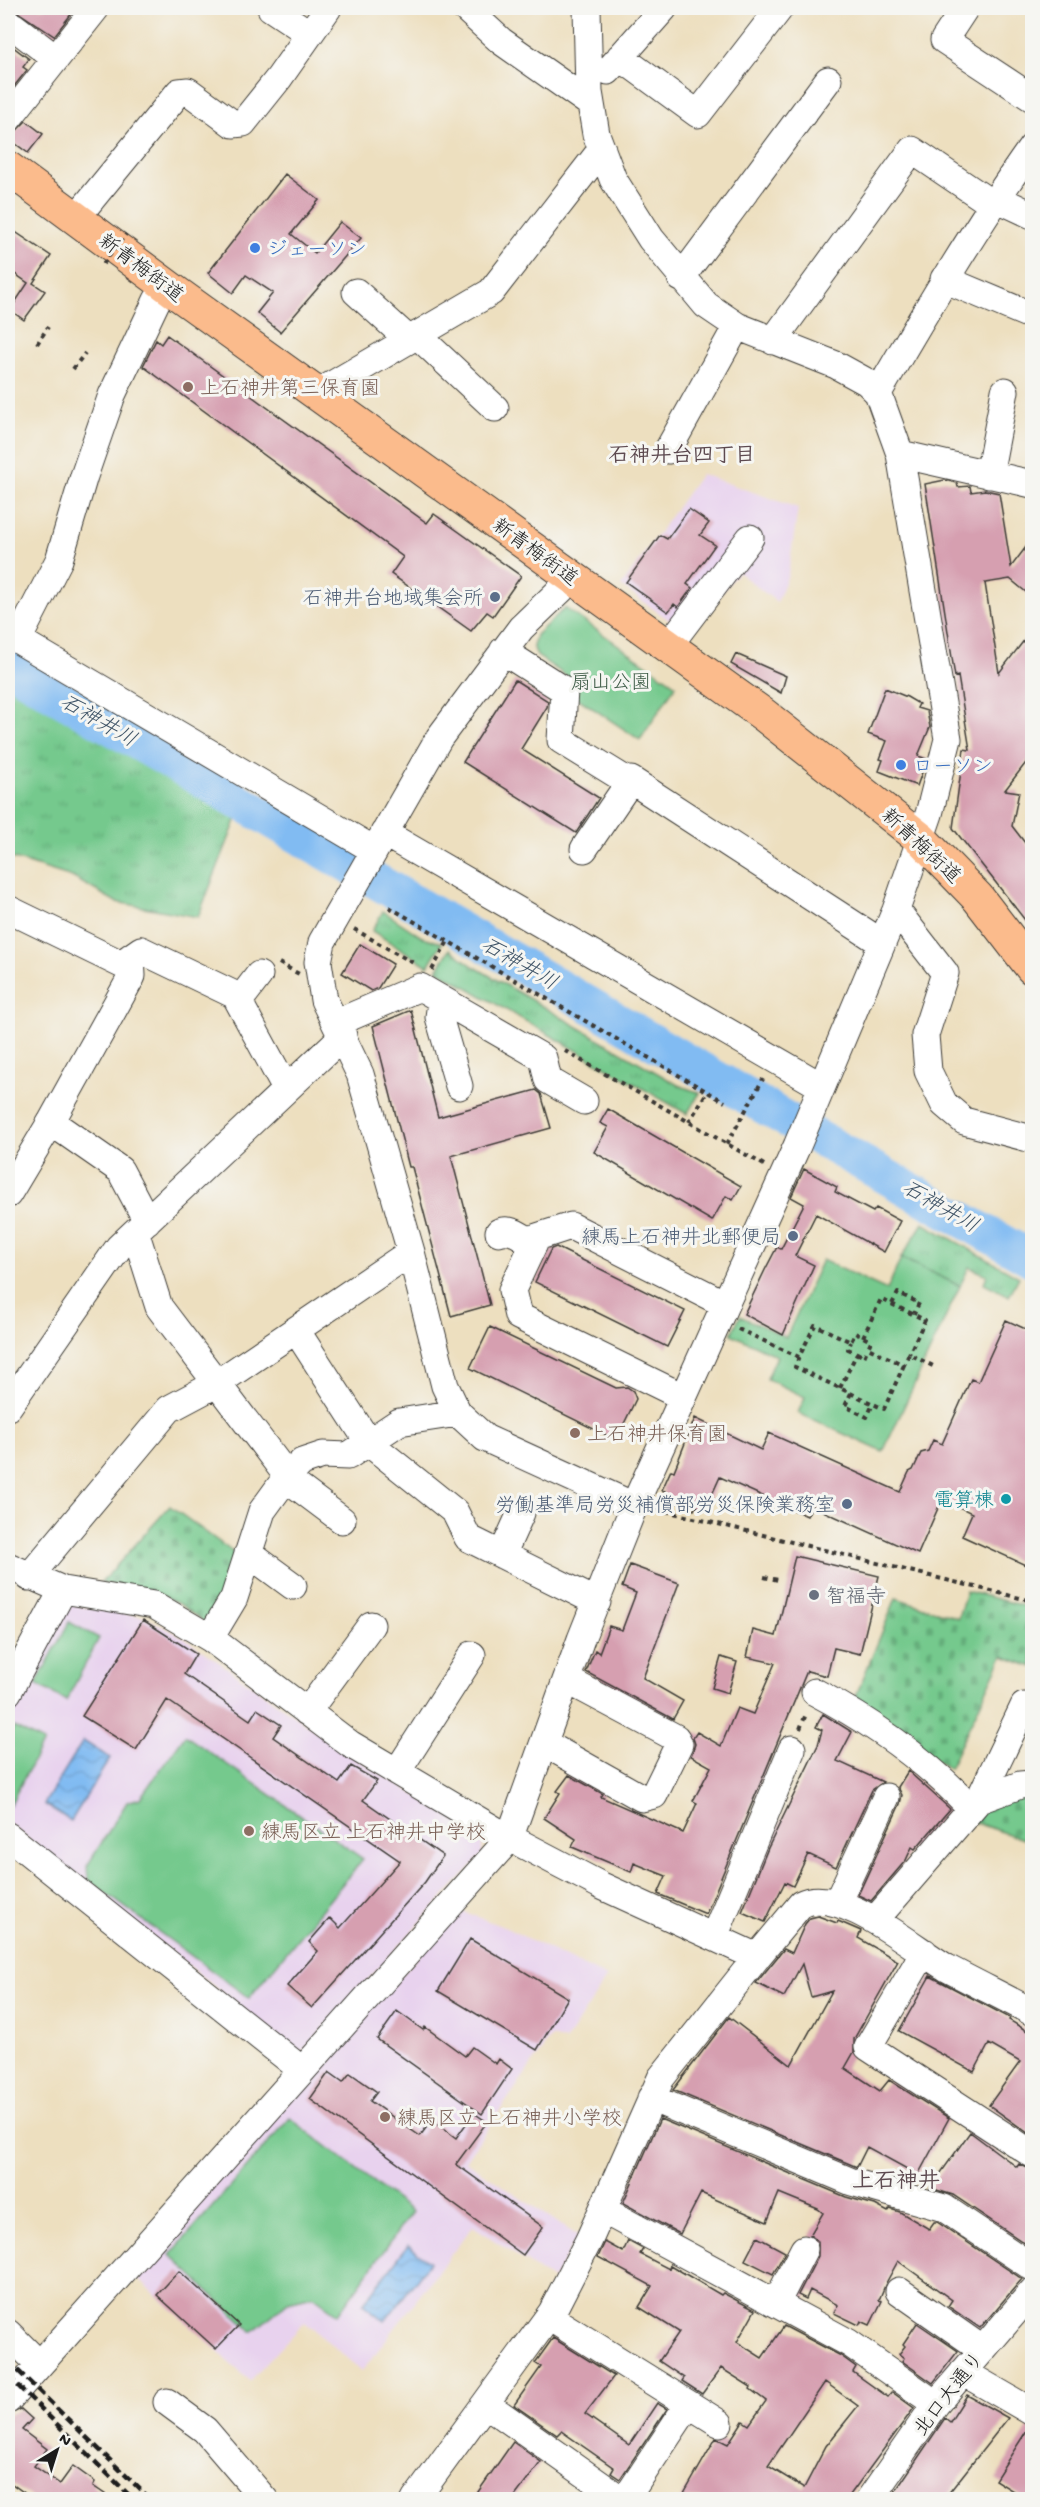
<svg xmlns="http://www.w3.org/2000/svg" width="1040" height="2507" viewBox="0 0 1040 2507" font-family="'Gochi Hand','Klee One',sans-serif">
  <defs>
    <pattern id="grass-tufts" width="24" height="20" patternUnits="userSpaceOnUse" patternTransform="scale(1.5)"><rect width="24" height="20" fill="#74c98d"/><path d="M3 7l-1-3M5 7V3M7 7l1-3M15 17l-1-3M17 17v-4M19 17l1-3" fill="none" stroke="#64ac79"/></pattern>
    <pattern id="cemetery-stones" width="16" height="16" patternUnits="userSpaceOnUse" patternTransform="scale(1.5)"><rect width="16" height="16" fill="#74c98d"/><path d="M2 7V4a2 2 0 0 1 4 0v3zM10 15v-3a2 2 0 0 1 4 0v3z" fill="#64ac79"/></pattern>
    <pattern id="water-waves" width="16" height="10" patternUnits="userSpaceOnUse" patternTransform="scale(1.5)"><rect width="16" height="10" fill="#81bbf2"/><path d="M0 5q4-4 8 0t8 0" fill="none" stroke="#6fa0cf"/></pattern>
  </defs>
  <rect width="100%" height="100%" fill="#f6f6f2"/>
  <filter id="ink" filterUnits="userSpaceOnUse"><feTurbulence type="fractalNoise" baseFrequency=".0167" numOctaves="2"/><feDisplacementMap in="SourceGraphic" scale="12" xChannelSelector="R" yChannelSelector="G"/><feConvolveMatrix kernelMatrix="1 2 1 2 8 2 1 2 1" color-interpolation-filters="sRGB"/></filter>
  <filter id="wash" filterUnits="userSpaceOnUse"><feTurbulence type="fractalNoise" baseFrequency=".008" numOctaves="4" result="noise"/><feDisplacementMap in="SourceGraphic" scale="24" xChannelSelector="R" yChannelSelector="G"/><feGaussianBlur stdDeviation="1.35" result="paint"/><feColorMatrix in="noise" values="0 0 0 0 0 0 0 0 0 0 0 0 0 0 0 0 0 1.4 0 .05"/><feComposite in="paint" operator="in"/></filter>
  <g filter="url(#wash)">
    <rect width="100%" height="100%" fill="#eddfbf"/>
    <path fill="#e8d2ee" d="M701,474L798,508L788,575L777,602L738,572L689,634L621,586Z
      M72,1605L144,1617L185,1638L347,1753L482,1835V1855L300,2054L8,1823V1712L63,1610Z
      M460,1910L506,1928L607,1977L566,2041L551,2037L465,2161L578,2236L553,2280L473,2226L362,2371L305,2322L250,2381L133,2274Z"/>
    <path fill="url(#grass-tufts)" stroke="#487254" stroke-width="1.5" d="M8,687L239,813L198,917L116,902L72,877L8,857Z
      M383,911L422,937L442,943L428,966L372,931Z
      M450,949L473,966L678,1085L700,1093L687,1114L437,970Z
      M923,1223L1019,1277L1009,1296L984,1283L987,1275L969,1267L960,1286L901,1258Z"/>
    <path fill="url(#cemetery-stones)" stroke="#487254" stroke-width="1.5" d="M170,1506L241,1558L210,1626L179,1604L156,1593L101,1583Z
      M966,1591L1032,1608V1667L1003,1656L949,1769L853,1703L896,1598L958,1618Z
      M1032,1789V1842L970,1821L976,1813Z"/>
    <path fill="#74c98d" stroke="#487254" stroke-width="1.5" d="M565,608L676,685L640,740L576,697L575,682L537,656L533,646L536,635Z
      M901,1258L960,1286L883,1452L798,1413L805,1397L767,1379L777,1356L731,1334L740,1316L786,1337L822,1260L887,1290Z
      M69,1622L99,1638L66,1701L36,1684Z
      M14,1727L43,1742L10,1805L8,1804V1738Z
      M185,1735L363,1859L249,1998L88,1880L87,1866L127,1802L140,1798Z
      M290,2118L412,2212L338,2314L313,2296L288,2302L252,2332L170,2255Z"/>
    <path fill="url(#water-waves)" stroke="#4e6c87" stroke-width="1.5" d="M83,1741L110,1758L71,1821L44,1804Z
      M408,2245L430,2262L385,2321L363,2304Z"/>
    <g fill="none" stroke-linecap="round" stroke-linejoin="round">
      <path stroke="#81bbf2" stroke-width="36" d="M8,667L822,1140L1032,1259"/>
    </g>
    <g id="blocks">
      <path fill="#d69fb0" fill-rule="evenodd" d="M12,8H76L54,36Z
        M8,43L29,59L23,67L27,70L8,94Z
        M26,121L43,134L28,153L8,138V134L14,133Z
        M285,174L319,200L291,234L315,253L340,222L361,238L280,332L257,313L273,293L246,275L233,293L208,273Z
        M8,227L51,256L33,283L45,291L24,320L10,310L28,283L8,269Z
        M167,335L427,523L434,514L521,576L493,616L487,612L471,631L391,574L403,557L143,366L156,340L161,344Z
        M945,480L957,483L958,487L970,486L971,492L985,490L999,493L1011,567L1032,539V597L1010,579L985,583L999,673L1032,630V755L1005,790L1019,792L1012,826L1032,852V929L953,828L964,749L970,750L958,676L955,677L925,484Z
        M689,509L709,523L700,535L715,545L687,584L692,588L678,607L674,604L668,612L626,582L660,535L667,539Z
        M736,654L786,676L781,693L731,664Z
        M515,680L548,701L547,707L521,749L599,798L576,833L463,762Z
        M885,688L907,697L919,704L917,708L927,711L930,727L918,756L927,759L917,786L879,771L883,760L880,759L887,741L868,734Z
        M360,944L393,964L378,988L371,991L342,973Z
        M411,1010L438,1117L536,1090L541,1094L551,1128L451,1156L490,1305L451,1316L412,1167H409L373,1026Z
        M608,1109L741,1186L733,1200L726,1196L712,1221L594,1152L608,1127L600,1123Z
        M804,1169L837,1187L835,1192L873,1212L876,1208L900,1221L884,1252L816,1214L795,1256L814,1265L783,1335L744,1314L765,1270L777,1247L781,1249L804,1204L791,1197Z
        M556,1247L685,1311L667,1347L535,1282L551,1249Z
        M1006,1320L1032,1332V1568L962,1536L972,1513L942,1499L918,1554L812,1506L807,1516L720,1477L705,1510L696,1506L694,1510L662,1496L665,1491L662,1490L671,1470L674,1471L695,1418L761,1450L769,1433L900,1492L909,1472L913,1470L921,1453L928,1451L933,1440L942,1444L971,1379L978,1382Z
        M490,1327L616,1388L627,1387L633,1391L636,1399L616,1440L470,1368Z
        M795,1556L879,1576L860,1654L834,1648L827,1676L807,1671L706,1914L658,1894L666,1876L634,1863L631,1872L572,1847L576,1839L544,1818L560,1793L557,1791L569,1775L603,1794L601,1797L683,1833L697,1803L693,1801L711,1767L691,1756L695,1744L693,1738L697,1732L721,1746L737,1708L753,1714L775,1663L747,1657L753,1630L776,1636Z
        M630,1565L679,1583L643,1678L683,1701L673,1719L586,1672L595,1650L599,1653L609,1626L622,1630L636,1593L622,1587Z
        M143,1620L196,1654L184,1674L250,1720L257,1709L281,1725L273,1737L339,1783L351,1766L377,1781L363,1800L443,1856L425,1882L312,2008L287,1986L318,1951L309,1942L330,1918L340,1928L400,1861L167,1700L136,1750L82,1716Z
        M721,1657L737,1662L728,1693L712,1688Z
        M823,1714L852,1732L837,1761L883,1782L872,1790L836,1867L808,1854L793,1886L785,1882L765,1922L742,1912L768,1848L818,1745L822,1730L816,1727Z
        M908,1771L950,1809L915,1849L912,1847L906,1860L871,1901L858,1895L900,1804L902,1795L898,1787Z
        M818,1916L837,1923L838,1921L861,1931L858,1938L898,1961L854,2039V2052L845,2068L880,2091L889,2080L949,2118L918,2175L867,2147L857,2167L673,2090L729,2017L791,2065L832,1991L811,1997L802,1964L784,1997L756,1983L784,1949L792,1953L805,1924L810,1918Z
        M470,1939L568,1998L537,2050L438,1991Z
        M930,1976L1010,2018L1009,2020L1032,2034V2136L989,2105L1020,2062L989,2044L974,2072L899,2031Z
        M397,2011L423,2030L425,2027L465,2056L472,2047L496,2064L499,2059L512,2069L482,2114L377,2039Z
        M329,2072L343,2082L350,2073L377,2092L370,2101L420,2136L432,2120L456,2138L474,2113L487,2122L456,2164L543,2227L523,2255L310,2099Z
        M660,2119L846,2197L875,2205L888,2212L890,2209L900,2212L929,2229L934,2222H937L1022,2279L980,2328L948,2306L952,2300L898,2261L886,2283L879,2300L882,2301L870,2325L861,2321L859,2325L834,2313L838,2305L810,2290L806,2299L798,2295L818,2256V2241L810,2235L823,2213L818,2209L779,2193L767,2222L701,2193L680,2234L623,2203Z
        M970,2132L1017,2167L1019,2164L1032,2170V2248L953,2195L930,2188Z
        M757,2237L785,2252L773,2274L745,2260Z
        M628,2241L643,2249L640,2254L669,2269L670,2265L721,2295L723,2293L755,2310L737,2342L762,2358L784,2326L841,2356L856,2367L853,2372L888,2397L892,2392L914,2408L847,2499H681L716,2438L728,2444L743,2421L749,2425L766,2401L750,2389L751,2387L721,2368L702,2394L682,2381L684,2378L659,2361L679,2332L639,2307L652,2286L598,2257L605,2242L623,2252ZM825,2382L858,2406L826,2446L804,2488L768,2466Z
        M179,2271L239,2325L216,2349L157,2295Z
        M917,2323L958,2351L933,2383L902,2361L904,2358L899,2354L905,2346L903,2344Z
        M553,2338L614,2376L585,2414L629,2445L657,2403L667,2409L620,2479L611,2473L614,2468L561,2431L557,2435L514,2405L541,2367L535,2363Z
        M967,2395L1008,2418L944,2499H890L945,2418L950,2422Z
        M21,2409L32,2419L22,2430L47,2449L34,2466L60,2484L73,2466L95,2482L93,2486L112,2499H33L8,2481V2415Z
        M1029,2427L1032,2428V2499H1026L995,2480Z
        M513,2442L541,2462L513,2499H473Z"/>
    </g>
  </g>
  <g filter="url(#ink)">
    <use href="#blocks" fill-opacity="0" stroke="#3b3934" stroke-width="1.5"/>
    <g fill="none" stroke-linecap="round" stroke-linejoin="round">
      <g stroke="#3b3934" stroke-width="29">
        <path id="minor" d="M271,8L310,34
          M465,8L501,41L591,104
          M965,8L944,40L1032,98
          M13,26L55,58
          M620,57L698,114L780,8
          M608,71L664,8
          M8,119L96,8
          M996,198L1032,215
          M76,218L179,92L188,91L233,124L243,123L279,78L328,8
          M681,278L828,80
          M944,279L1032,316
          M356,292L409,340
          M417,335L495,408
          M773,341L912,150L992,204
          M318,393L491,292L602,149
          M878,393C927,309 976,226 1032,147
          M668,450L737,326
          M900,454L1032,484
          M989,475L1005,391
          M573,578L521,628L439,738L322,942L318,962L324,1000L360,1074L411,1252L445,1386L458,1413L485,1438L634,1506
          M8,634L374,850
          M18,640L59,560L84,476L112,395L157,300
          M669,645L750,538
          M503,651L564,690L561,740L629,782
          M384,833L821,1086
          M584,849L631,780L882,943
          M8,909L121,964L141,950L235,995L286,1089
          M896,910L945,973L925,1035L928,1071L944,1104L964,1121L1032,1139
          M240,1000L259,975
          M446,1003L440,1010L439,1017L459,1086
          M336,1023L420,987L543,1058L548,1080L584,1101
          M51,1122L120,1170L147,1221
          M8,1194L51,1122L132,976L131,957
          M499,1232C512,1227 523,1238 534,1244
          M136,1234L159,1307L282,1469L286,1478L342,1520
          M296,1330L369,1443L455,1512L468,1538L597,1602
          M683,1397L518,1316L512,1290L537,1237L571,1226L725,1304
          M8,1407L119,1247L343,1036
          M248,1553L293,1586
          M502,1555L521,1513
          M8,1566L63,1590L154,1605L210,1638L350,1744L495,1830L602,1886L757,1957L661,2078L589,2240L552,2312L415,2500
          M29,1577L169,1409L216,1384L411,1252
          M210,1638L234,1598L262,1511L286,1478L302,1462L323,1455L348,1456L399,1422L458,1413
          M8,1692L63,1590
          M815,1692C872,1722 927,1761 971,1808
          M307,1712L371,1625
          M544,1743L642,1798L654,1795L679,1744L676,1738L567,1680
          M397,1772L472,1655
          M979,1800L1024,1706L1032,1710
          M8,1836L302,2070
          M837,1903L886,1797
          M875,1920L979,1800L1020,1785L1032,1784
          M714,1937L792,1749
          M924,1952L868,2047L1032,2154
          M757,1957L801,1904C840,1884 914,1949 947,1968C975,1983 1004,1997 1032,2012
          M651,2098L852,2182L944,2208L1032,2267
          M603,2210L849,2343L936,2404
          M899,2291L982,2349
          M776,2303L804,2249
          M549,2317L719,2423
          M8,2333L39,2364
          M963,2372L1032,2412
          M8,2400L509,1839L581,1639L634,1506L797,1146L896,910L929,814L948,739L900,454L878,393L867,382L836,365L737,326L706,305L651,239L613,179L596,134L589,92L587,8
          M167,2402L205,2430L265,2500
          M486,2404L622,2500
          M625,2500L688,2405
          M869,2500L936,2404L1032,2292"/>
      </g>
      <g stroke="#3b3934" stroke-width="35">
        <path id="major" d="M8,168L174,291L764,715L921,839L978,898L1032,968"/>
      </g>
      <path stroke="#3b3934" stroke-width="4" stroke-dasharray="4.5 4.5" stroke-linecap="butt" d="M37,344L48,327
        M73,369L85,353
        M389,907L725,1102
        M354,929L415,964
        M279,963L299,974
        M432,970L448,941
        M565,1051L764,1165
        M689,1122L707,1092
        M727,1144L763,1079
        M892,1304L898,1293L919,1303L914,1314
        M738,1329L799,1357L815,1325L851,1342L855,1333L871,1341L868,1348L904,1365L909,1354L935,1367
        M863,1337L881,1299L925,1320L909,1354
        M857,1353L864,1357L868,1348
        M799,1357L795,1367L884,1409L904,1365
        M840,1388L857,1353L848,1349L851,1342
        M851,1393L845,1406L867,1417L873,1404
        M657,1509L1032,1601
        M764,1577L778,1580
        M800,1729L806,1714"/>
      <use href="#minor" stroke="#fff" stroke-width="27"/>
      <use href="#major" stroke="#fbbb8c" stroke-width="33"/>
      <path stroke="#1c1c1c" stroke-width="4.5" stroke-dasharray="9 4.5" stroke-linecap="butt" d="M8,2361L151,2500
        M8,2376L134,2500"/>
      <path stroke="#3b3934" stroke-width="4" stroke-dasharray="4.5 4.5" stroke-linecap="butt" d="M103,264L126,234"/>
    </g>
  </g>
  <g fill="#3f7fe0" stroke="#f6f6f2" stroke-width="2">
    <circle cx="255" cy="248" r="6"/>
    <circle cx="901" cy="765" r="6"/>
  </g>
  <g fill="#8d6e63" stroke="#f6f6f2" stroke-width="2">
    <circle cx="188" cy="387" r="6"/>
    <circle cx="575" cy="1433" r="6"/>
    <circle cx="249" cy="1831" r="6"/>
    <circle cx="385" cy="2117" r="6"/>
  </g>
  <g fill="#5c6f8a" stroke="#f6f6f2" stroke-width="2">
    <circle cx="495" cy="597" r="6"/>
    <circle cx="793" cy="1236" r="6"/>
    <circle cx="847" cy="1504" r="6"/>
  </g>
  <circle fill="#0f9aa8" stroke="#f6f6f2" stroke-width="2" cx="1006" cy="1499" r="6"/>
  <circle fill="#6b7280" stroke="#f6f6f2" stroke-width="2" cx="814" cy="1595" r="6"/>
  <g text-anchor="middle" stroke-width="6" stroke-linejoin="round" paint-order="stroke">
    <g font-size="20" fill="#366cbe" stroke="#f6f6f2" text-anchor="start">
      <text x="267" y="255">ジェーソン</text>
      <text x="913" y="772">ローソン</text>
    </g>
    <g font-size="20" fill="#1c1c1c" stroke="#f6f6f2">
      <text transform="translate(142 267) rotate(37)" y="7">新青梅街道</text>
      <text transform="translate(536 551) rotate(36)" y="7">新青梅街道</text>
      <text transform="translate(922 845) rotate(43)" y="7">新青梅街道</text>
      <text transform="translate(948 2393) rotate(-52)" y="7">北口大通り</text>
    </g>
    <g font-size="20" fill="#785e54" stroke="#f6f6f2" text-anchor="start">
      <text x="200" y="394">上石神井第三保育園</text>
      <text x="587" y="1440">上石神井保育園</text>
      <text x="261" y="1838">練馬区立 上石神井中学校</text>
      <text x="397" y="2124">練馬区立 上石神井小学校</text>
    </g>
    <g font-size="20" fill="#4e5e75" stroke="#f6f6f2" text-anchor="end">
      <text x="483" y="604">石神井台地域集会所</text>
      <text x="781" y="1243">練馬上石神井北郵便局</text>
      <text x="835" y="1511">労働基準局労災補償部労災保険業務室</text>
    </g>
    <g font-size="20" fill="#3b5944" stroke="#f6f6f2">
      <text x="611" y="688">扇山公園</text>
    </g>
    <g font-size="20" fill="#0d838f" stroke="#f6f6f2" text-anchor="end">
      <text x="994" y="1506">電算棟</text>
    </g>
    <g font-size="20" fill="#5b616d" stroke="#f6f6f2" text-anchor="start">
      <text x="826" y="1602">智福寺</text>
    </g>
    <g font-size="21" font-weight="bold" fill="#5d4a50" stroke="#f6f6f2">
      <text x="682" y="461">石神井台四丁目</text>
    </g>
    <g font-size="21" font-style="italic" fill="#3f5467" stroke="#f6f6f2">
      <text transform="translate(99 720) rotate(30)" y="7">石神井川</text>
      <text transform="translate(520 963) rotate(30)" y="7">石神井川</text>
      <text transform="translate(941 1206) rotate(30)" y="7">石神井川</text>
    </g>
    <g font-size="22" font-weight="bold" fill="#5d4a50" stroke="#f6f6f2">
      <text x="896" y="2187">上石神井</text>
    </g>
  </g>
  <rect width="1040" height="2507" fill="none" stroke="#f6f6f2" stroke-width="30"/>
  <g transform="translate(57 2450) rotate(38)" stroke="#f6f6f2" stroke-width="4.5" paint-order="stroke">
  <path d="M0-4.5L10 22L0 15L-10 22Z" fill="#1c1c1c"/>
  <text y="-9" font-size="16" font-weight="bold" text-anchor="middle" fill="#1c1c1c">N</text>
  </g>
</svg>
